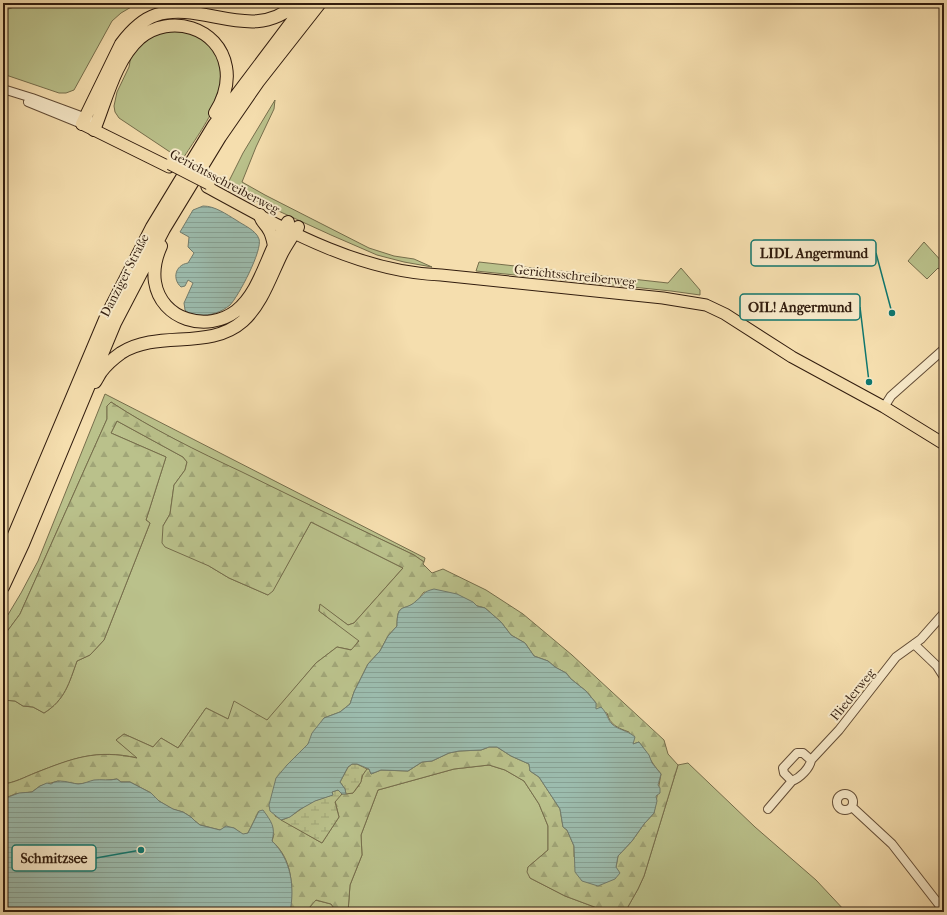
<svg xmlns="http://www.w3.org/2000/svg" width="947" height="915" viewBox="0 0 947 915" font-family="'IM FELL French Canon',serif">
  <defs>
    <pattern id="forest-firs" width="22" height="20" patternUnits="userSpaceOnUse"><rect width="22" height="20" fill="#bac18b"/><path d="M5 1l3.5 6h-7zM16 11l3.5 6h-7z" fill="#a0a577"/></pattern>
    <pattern id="wetland-marsh" width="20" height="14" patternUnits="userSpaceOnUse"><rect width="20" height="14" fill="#bac18b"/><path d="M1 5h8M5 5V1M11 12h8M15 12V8" fill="none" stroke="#a0a577"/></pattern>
    <pattern id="water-rules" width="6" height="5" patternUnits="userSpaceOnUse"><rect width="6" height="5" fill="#9cbcae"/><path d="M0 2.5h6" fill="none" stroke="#87a194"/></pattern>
  </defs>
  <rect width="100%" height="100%" fill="#f5deae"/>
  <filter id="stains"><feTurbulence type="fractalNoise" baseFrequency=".005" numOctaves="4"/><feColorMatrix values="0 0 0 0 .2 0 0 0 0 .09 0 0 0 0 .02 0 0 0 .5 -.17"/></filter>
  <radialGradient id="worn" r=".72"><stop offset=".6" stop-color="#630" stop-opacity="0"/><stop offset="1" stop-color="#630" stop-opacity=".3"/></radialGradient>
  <path fill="#bac18b" stroke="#766e4c" d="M25,3H138L121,13L112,21L74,90L66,93H59L3,74V11Z
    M163,30C169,31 188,30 193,32C198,33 203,40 207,43C245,76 202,128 182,160L119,118L115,112L114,106L117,92L129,67L131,56L151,35Z
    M275,100L274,109L256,147L242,182L265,195L369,248L394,256L414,259L432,267L404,262L377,255L331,235L226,187L243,153Z
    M924,242L944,264V273L938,268L927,279L908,261Z
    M479,262L668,283L681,268L700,290V295L671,291L476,271Z
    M105,394L425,558L424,562L414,555C357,528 301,501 244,474C199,452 153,430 111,402L107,406V419L20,614L3,637V623L21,593L38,561Z
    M117,421L183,457L187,462L185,470L174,485L170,514L163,526L209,566L229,578L268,595L273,590L311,522L403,568L354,623L348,625L320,605L319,611L359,640L352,650L337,647L316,663L267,721L228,719L206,708L178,748L161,738L153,747L124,734L116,740L138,758C96,749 74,758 35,773C25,777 14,783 3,784V700L15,701L23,706L33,707L44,713C65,700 69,683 77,661L90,655L104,640L150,523L146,520L166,457L111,433Z
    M688,763L755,827L816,880L846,912H625L638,889L644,876L678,765Z
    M489,765L505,770L524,781L539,804L548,826V850L528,867L530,878L565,896L608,912H348L350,885L362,855L361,835L378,790L454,769Z
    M315,900L331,904L337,912H312L309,908Z"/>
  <path fill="url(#forest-firs)" stroke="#766e4c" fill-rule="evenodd" d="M111,402C152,429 197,451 242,472C299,500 357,528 414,555L424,562L423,564L432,573L443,569L486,590L523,614L572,655L664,740L668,754L678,765L644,876L638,889L625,912H608L565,896L530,878L527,872L528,867L548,850V826L539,804L524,781L505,770L489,765L454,769L378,790L361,835L362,855L350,885L348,912H337L331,904L316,900L309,908L312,912H290C293,885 293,860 272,841L274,834L259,811L248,833L243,835L234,828L220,830L200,825L195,821L191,817L183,812L172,809L159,801L151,793L130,782H121L117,779L78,784L58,781L40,786L32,792L15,794L3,799V784C14,783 25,777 35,773C73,758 96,749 137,758L116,740L124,734L153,747L161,738L178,748L206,708L228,719L234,701L267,720L316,663L337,647L351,650L359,641L319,611L320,604L348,625L354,623L403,568L311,522L273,591L268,595L229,578L209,566L165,547L162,543L163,526L170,514L174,485L185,470L187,462L183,457L117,421L111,433L166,457L146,520L150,523L104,640L90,655L77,661C69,683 65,700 44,713L33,707L23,706L15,701L3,700V637L20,614L107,419V406ZM424,592L485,608L501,622L511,635L525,643L534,656L548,661L555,667L566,673L571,679L586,691L596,703L595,709L607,713C610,725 618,728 629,732L633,744L639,742C647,753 652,764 661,774L654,813L644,824L632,841L618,856L616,867L574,857V846L567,830L563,827L560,809L539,777L530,771L529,764L511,756L497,747H489L481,750L459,751L449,753L432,761L422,762L408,771L381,770L371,774L369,769H367C362,773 363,776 361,781C360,785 356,789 353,793L342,794L335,801L339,817L322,843L275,816L287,765L308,744L324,718L340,712L350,704L354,692L368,664L380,651L388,636L397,626C397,602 403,612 416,602C419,600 421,595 424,592Z"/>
  <path fill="url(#wetland-marsh)" stroke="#766e4c" d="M352,764H357L367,769L362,776L361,782L353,793L346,794L345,789L340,782L348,767Z
    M338,790L342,794L335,802L339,817L322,843L281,820C294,817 302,806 314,801C320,799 326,797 332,795V792Z"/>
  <path fill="url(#water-rules)" stroke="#717c6e" d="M203,206C215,206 226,214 236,220C243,225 256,230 259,239C263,250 238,297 230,305C222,312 210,316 199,315C193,315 189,314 185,310L184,303L193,283L188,280L185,286L181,287C172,279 175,265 188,263L194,253L188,247L189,237L180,232L193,210Z
    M434,589L457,594L473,602L477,606L485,608L501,622L511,635L525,643L534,656L548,661L555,667L566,673L571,679L586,691L596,703V709L601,707C608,714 607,719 612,724C618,730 627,730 635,737L633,744L639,742L649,755L652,763L661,774L658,785L660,788V793L656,796L657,801L654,813L644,824L632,841L618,856L616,867L620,873L615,879L598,886L582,881L575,872L574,846L567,830L563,827L560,809L539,777L530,771L529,764L511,756L497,747H489L481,750L459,751L449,753L432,761L422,762L408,771L381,770L371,774L369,769L357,764H352L348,767L340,782L345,789L346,794H342L338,790L332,792L333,795L315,801L299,810L290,817L281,820L270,811L269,805L276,778L287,765L308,744L312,733L324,718L340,712L350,704L354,692L368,664L380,651L388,636L397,626C397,601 405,612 416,601C425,594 422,592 434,589Z
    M117,779L121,782H130L151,793L159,801L173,809L183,812L191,817L195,821L200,825L220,830L226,826L234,828L243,834L248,833L259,811L263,810C271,821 276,827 272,841C291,859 295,887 290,912H3V799L19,793L32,792L40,786L47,783L51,784C59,778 69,783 78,784C84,784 89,781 94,780C102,779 109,781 117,779Z"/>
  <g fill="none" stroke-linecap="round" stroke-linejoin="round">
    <g stroke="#624c36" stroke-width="10">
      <path id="minor" d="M3,89L32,98L89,119
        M28,102L82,124
        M884,407L891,396L944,349
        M914,644L937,666L944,677
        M792,781L784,773L783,768L797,753H803L811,760
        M837 802a8 8 0 1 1 16 0a8 8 0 1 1-16 0Z
        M852,807L892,844L944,911
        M768,809L792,781C800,778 810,768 811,760L839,730L896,657L921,639L944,613"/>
    </g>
    <g stroke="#311c0e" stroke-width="13">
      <path id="major" d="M82,124L169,167
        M207,187C279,226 356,272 441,275L663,298L706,305L725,314L792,357L884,407L944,444"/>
    </g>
    <g stroke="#311c0e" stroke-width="14">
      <path id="highway" d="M82,124L121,44C130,32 141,20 156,15C203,0 253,45 297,3
        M94,130C106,101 115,60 140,38C170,13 219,27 226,67C229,83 223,100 215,113
        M260,215C261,222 266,224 269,230C272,235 273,241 274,246
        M161,246C156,257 153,269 155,282C161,320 207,333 236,311C255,296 263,270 273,248C278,239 283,230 288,222
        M95,382C97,379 99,375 101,372C106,365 114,358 121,353C159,329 209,351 243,321C262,304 271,275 282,253C287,244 293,235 298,227
        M3,561L106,317L152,227L214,125L306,3
        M3,587L23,544L115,323L164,229L220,137L258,82L320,3"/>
    </g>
    <use href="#minor" stroke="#f8eaca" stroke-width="8"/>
    <use href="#major" stroke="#f5deae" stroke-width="11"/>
    <use href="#highway" stroke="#f5deae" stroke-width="12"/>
    <g stroke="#311c0e" stroke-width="13" stroke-linecap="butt">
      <path id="major-bridge" d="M170,164L209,184"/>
    </g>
    <use href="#major-bridge" stroke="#f5deae" stroke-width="11"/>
  </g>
  <g text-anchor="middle" stroke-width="4" stroke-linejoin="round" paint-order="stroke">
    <g font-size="13" fill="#311c0e" stroke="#f8eaca">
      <text transform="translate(225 181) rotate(28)" y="5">Gerichtsschreiberweg</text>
      <text transform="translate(124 275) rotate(-63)" y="5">Danziger Straße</text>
      <text transform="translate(575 275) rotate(6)" y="5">Gerichtsschreiberweg</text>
      <text transform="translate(852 694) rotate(-51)" y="5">Fliederweg</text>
    </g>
  </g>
  <path fill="none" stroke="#0f766e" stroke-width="1.5" d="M892 313L876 253M869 382L860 307M141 850L96 858"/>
  <g fill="#0f766e" stroke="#f8eaca" stroke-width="1.5">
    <circle cx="892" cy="313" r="4"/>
    <circle cx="869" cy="382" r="4"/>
    <circle cx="141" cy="850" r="4"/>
  </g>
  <g fill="#f8eaca" stroke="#0f766e" stroke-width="1.5">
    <rect x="751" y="240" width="125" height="26" rx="4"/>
    <rect x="740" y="294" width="120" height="26" rx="4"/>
    <rect x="12" y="845" width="84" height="26" rx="4"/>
  </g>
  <g font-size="14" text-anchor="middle" font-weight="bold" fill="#311c0e">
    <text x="814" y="258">LIDL Angermund</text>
    <text x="800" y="312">OIL! Angermund</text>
    <text x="54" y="863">Schmitzsee</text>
  </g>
  <rect width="947" height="915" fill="none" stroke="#f5deae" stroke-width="16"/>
  <rect x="4" y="4" width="939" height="907" fill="none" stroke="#311c0e" stroke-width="2"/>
  <rect x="8" y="8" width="931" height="899" fill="none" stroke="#311c0e"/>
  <rect width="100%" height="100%" filter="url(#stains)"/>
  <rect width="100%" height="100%" fill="url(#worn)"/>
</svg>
